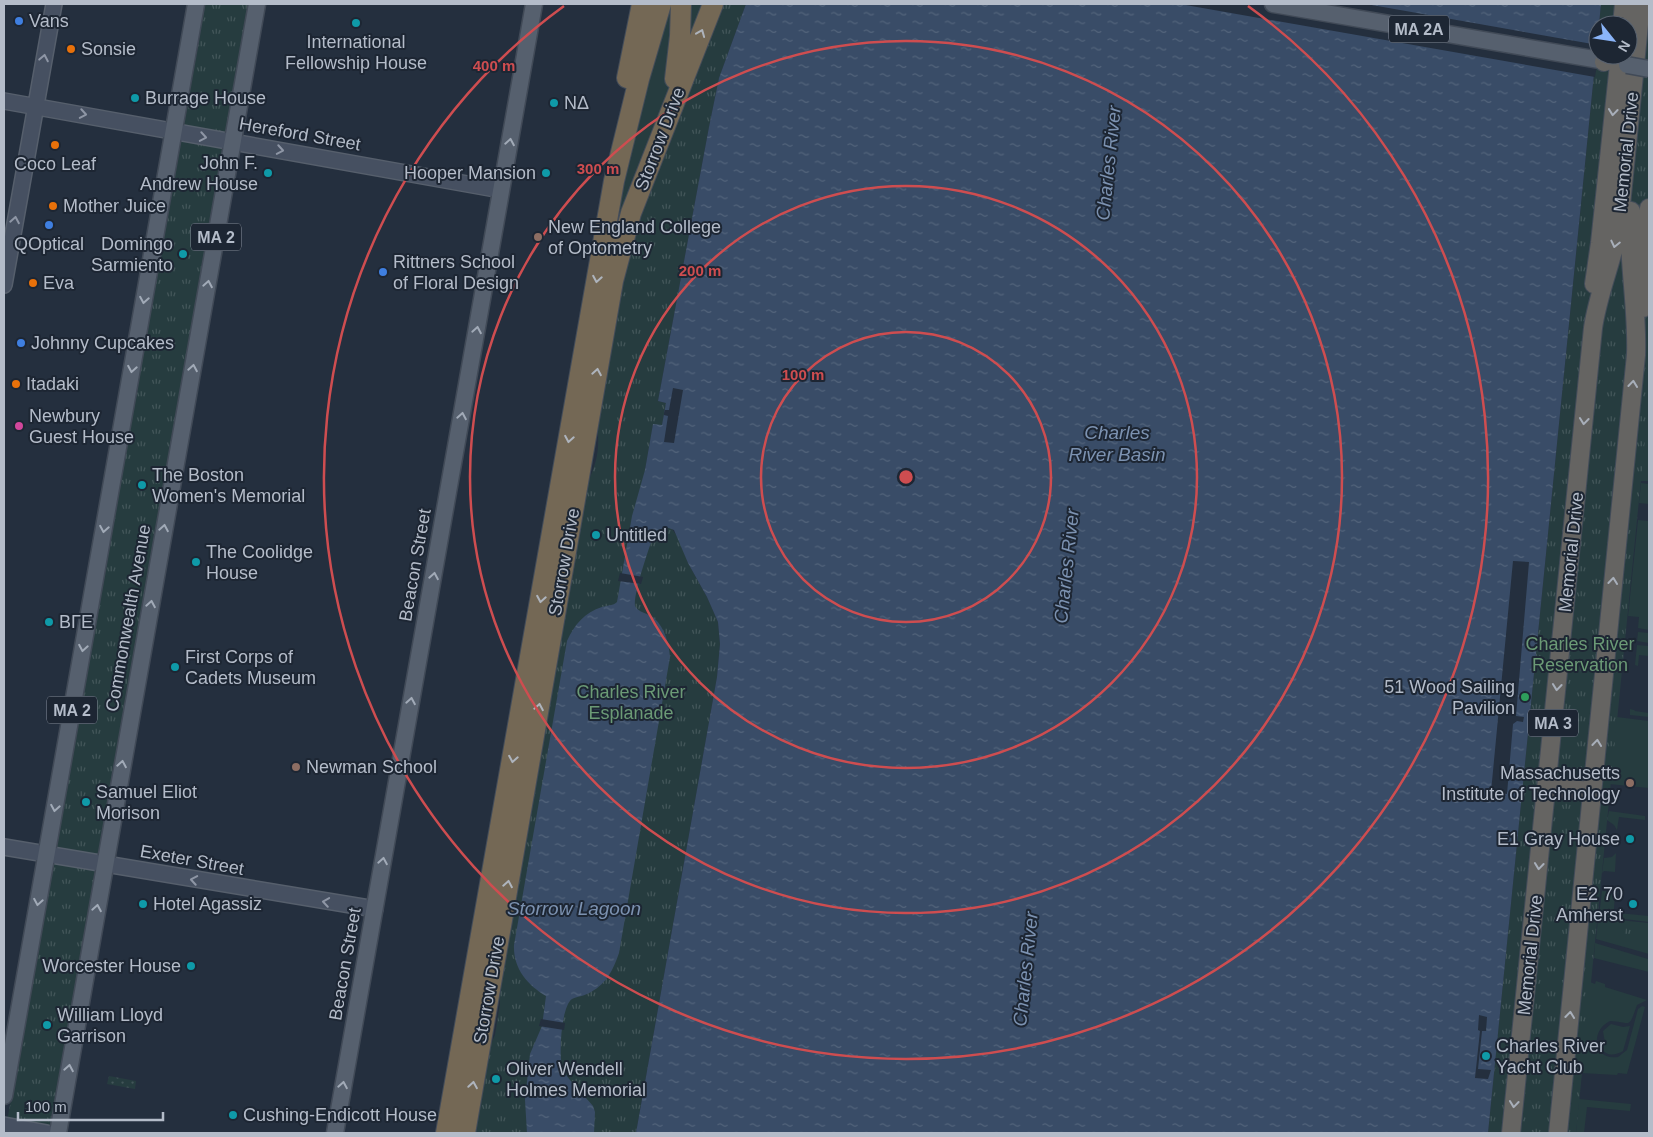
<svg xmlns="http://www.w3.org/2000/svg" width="1653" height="1137" viewBox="0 0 1653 1137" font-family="Arial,sans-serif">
  <defs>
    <pattern id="park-tufts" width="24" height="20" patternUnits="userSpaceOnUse" patternTransform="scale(1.25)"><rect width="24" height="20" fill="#263c3f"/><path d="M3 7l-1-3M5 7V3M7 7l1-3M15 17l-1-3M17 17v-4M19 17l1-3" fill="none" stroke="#435659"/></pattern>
    <pattern id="garden-dots" width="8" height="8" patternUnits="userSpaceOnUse" patternTransform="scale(1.25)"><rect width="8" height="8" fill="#263c3f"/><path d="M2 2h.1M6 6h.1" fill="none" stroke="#435659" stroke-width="1.8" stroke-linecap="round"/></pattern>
    <pattern id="water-ripples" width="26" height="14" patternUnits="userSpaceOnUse" patternTransform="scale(1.25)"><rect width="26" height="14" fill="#394c67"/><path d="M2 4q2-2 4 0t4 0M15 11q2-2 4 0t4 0" fill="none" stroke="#53647b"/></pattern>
  </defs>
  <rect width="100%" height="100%" fill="#242f3e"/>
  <path fill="#263c3f" d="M668,4H704L667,93L612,249L638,107Z
    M1649,397V481H1640Z
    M1641,483L1649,484V504L1639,503Z
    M1638,520L1649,521V630L1638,628L1639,617L1628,616Z
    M1638,632L1649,633V643L1637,641Z
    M1637,645L1649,646V656L1639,655L1638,666L1635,665Z
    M1630,709L1634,710L1635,711L1649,713V717L1630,715Z
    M1617,717L1649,721V788L1609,784Z
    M1609,811L1645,816V820L1619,817L1617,830L1614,825L1607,820Z
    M1616,853L1615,872L1604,871L1602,873L1604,858L1612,857Z
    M1602,891L1624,893L1623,894L1615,893L1614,910H1618V913L1649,916V922L1599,916Z
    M1598,918L1649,923V954L1596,939Z
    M1595,943L1648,959L1649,972L1594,958Z
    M1596,981L1605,984V987L1647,1000L1637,1005C1628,1030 1632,1022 1610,1021C1590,1030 1593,1061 1618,1057L1627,1050L1638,1009L1642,1006L1645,1007L1627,1074L1618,1073L1617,1075L1581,1073L1590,982L1595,984Z
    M1611,1024L1623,1027L1630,1026L1623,1051C1616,1055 1607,1057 1602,1049L1605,1043L1603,1031Z
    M1579,1099L1631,1104L1630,1111L1587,1107L1584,1133H1576Z"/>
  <path fill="url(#park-tufts)" d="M203,4H251L50,1133H5L200,35Z
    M722,4H746L719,78L709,127L658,401L666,403L662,426L653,425L645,470L671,528L678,537L688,563L707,597L718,622L720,644L717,677L636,1133H473L486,1055L495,1035L500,1004L499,985L586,486C598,461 600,449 597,421L623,279L637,224Z
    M1601,4H1649V399L1576,1133H1488L1598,35V55H1628V25H1599Z
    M1627,923L1644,927L1640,941L1624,937Z"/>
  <path fill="url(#garden-dots)" d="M109,1076L136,1081L135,1089L107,1084Z"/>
  <path fill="url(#water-ripples)" d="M746,4H1601L1488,1133H636L717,677L720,644L718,622L707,597L688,563L674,530L666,527L656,531L654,534C649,548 633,594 635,606C637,612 650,614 654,618C665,628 669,644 670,657L619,953C613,970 607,983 591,992C585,996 578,996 572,999C561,1006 558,1059 563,1070C569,1081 584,1095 593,1106L595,1112L594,1133H527L525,1100L530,1054L542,1026L546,996C527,985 513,968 514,945L567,641C574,625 585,612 602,607C608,605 613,606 617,602L632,516L645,470L653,424L662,425L666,403L658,401L709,127L719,78Z"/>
  <path fill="#242f3e" d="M1180,4H1366L1598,45L1597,65L1595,77Z
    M673,388L683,390L674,443L664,442L668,416L664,415V413L665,410H669Z
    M1513,561L1529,562L1516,716L1524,717L1523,722L1517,721L1513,724L1507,794L1491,792Z
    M620,573L643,577L641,584L618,581Z
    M1479,1015L1487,1017L1486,1031H1482L1478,1069L1491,1070L1488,1079L1475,1078L1480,1031L1478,1030Z
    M541,1019L565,1023L564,1030L539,1026Z"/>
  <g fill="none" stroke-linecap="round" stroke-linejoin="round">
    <g stroke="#565f6c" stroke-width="18">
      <path id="secondary" d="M4,101L501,190
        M4,285L54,4
        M4,847L375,909
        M4,1125L47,1133"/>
    </g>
    <g stroke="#414a57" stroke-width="19">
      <path id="primary" d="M1273,4L1617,63
        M4,1096L196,4
        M58,1133L257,4
        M335,1133L534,4"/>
    </g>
    <g stroke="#434c59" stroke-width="20">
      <path id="trunk" d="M1622,25L1624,4
        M1604,62L1609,55
        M1594,284L1600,243L1619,64
        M1643,308L1649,208
        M1547,791L1555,788L1592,791
        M1511,1133L1593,328C1598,293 1613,260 1619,225L1641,4
        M1558,1133L1636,355C1638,307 1627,259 1631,211"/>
    </g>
    <g stroke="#434c59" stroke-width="22">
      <path id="motorway" d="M627,78L642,4
        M675,79L680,36L681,4
        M446,1133L614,181L639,79L661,4
        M465,1133L613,281L631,213L713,4"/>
    </g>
    <use href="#secondary" stroke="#465061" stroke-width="15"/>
    <use href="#primary" stroke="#56606e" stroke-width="16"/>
    <use href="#trunk" stroke="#656462" stroke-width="18"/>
    <use href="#motorway" stroke="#746855" stroke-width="20"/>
    <g stroke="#414a57" stroke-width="19" stroke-linecap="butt">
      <path id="primary-bridge" d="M1627,65L1649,69"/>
    </g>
    <use href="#primary-bridge" stroke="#56606e" stroke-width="16"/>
  </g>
  <defs><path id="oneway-chevron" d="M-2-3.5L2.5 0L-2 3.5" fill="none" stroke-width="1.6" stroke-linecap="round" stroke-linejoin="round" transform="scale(1.25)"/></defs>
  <g stroke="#aeb4bd">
    <use href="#oneway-chevron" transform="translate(701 33) rotate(-68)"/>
    <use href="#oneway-chevron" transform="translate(597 279) rotate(100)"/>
    <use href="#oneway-chevron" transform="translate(597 372) rotate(-80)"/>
    <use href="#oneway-chevron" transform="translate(569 439) rotate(100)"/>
    <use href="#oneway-chevron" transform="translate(541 599) rotate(100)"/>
    <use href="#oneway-chevron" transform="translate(539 707) rotate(-80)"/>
    <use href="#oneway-chevron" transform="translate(513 759) rotate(100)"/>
    <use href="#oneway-chevron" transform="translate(508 884) rotate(-80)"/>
    <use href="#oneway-chevron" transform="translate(473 1085) rotate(-81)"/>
  </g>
  <g stroke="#8e96a5">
    <use href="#oneway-chevron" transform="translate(44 58) rotate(-79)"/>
    <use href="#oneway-chevron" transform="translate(83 114) rotate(10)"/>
    <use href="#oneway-chevron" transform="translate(203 137) rotate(10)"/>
    <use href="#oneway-chevron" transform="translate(280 150) rotate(10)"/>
    <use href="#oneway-chevron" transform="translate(15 220) rotate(-80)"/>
    <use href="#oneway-chevron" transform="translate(194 880) rotate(-170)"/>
    <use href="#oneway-chevron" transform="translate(326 902) rotate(-171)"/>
  </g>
  <g stroke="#a8afba">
    <use href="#oneway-chevron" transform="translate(1613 112) rotate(96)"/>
    <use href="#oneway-chevron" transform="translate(1615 244) rotate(103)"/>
    <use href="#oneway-chevron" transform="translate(1633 384) rotate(-84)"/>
    <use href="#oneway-chevron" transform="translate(1584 421) rotate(96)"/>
    <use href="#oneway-chevron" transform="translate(1613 581) rotate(-84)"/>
    <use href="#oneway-chevron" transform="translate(1557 687) rotate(96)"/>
    <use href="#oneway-chevron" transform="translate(1597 743) rotate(-84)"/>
    <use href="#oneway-chevron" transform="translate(1539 866) rotate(96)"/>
    <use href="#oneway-chevron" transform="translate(1570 1015) rotate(-84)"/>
    <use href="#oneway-chevron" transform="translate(1514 1104) rotate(96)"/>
  </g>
  <g stroke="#a1aab7">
    <use href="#oneway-chevron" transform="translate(510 142) rotate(-80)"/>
    <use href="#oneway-chevron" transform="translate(208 284) rotate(-80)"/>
    <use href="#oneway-chevron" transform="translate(144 300) rotate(100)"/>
    <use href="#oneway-chevron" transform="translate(477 330) rotate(-80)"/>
    <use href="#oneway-chevron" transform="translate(193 368) rotate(-80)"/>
    <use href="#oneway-chevron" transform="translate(132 369) rotate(100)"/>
    <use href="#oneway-chevron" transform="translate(462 416) rotate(-80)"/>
    <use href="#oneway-chevron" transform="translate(164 528) rotate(-80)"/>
    <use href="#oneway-chevron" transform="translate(104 529) rotate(100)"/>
    <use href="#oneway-chevron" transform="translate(434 576) rotate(-80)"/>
    <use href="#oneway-chevron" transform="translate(151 604) rotate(-80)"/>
    <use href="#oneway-chevron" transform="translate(83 648) rotate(100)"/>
    <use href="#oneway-chevron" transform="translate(411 701) rotate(-80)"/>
    <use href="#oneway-chevron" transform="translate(122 764) rotate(-80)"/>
    <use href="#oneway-chevron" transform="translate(55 808) rotate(100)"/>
    <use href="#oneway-chevron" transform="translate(383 861) rotate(-80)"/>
    <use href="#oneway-chevron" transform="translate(38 902) rotate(100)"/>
    <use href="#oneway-chevron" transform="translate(97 908) rotate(-80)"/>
    <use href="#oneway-chevron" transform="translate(69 1068) rotate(-80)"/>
    <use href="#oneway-chevron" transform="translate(343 1085) rotate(-80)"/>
  </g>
  <g fill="none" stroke="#ce4d50" stroke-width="2.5">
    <circle cx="906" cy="477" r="145"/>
    <circle cx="906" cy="477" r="291"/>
    <circle cx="906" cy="477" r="436"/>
    <path d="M1248 6A582 582 0 1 1 564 6"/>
  </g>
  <g fill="#3f7fe0" stroke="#1d2633" stroke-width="2">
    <circle cx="19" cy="21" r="5"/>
    <circle cx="49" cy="225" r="5"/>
    <circle cx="383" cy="272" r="5"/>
    <circle cx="21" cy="343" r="5"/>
  </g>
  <g fill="#0f9aa8" stroke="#1d2633" stroke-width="2">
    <circle cx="356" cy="23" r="5"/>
    <circle cx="135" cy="98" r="5"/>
    <circle cx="554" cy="103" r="5"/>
    <circle cx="268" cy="173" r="5"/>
    <circle cx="546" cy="173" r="5"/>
    <circle cx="183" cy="254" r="5"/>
    <circle cx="142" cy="485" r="5"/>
    <circle cx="596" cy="535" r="5"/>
    <circle cx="196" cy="562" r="5"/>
    <circle cx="49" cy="622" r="5"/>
    <circle cx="175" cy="667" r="5"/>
    <circle cx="86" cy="802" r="5"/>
    <circle cx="1630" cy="839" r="5"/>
    <circle cx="143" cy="904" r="5"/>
    <circle cx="1633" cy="904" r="5"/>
    <circle cx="191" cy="966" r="5"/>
    <circle cx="47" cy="1025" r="5"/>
    <circle cx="1486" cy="1056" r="5"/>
    <circle cx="496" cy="1079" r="5"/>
    <circle cx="233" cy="1115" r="5"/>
  </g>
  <g fill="#e8710a" stroke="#1d2633" stroke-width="2">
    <circle cx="71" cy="49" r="5"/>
    <circle cx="55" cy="145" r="5"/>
    <circle cx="53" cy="206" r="5"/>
    <circle cx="33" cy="283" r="5"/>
    <circle cx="16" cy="384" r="5"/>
  </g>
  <g fill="#8d6e63" stroke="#1d2633" stroke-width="2">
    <circle cx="538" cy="237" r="5"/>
    <circle cx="296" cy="767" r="5"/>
    <circle cx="1630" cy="783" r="5"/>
  </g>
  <circle fill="#d1479c" stroke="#1d2633" stroke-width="2" cx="19" cy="426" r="5"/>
  <circle fill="#2e9e5b" stroke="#1d2633" stroke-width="2" cx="1525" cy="697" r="5"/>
  <g text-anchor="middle" stroke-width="4" stroke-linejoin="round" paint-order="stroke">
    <g fill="#1d2633" stroke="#878f9c" stroke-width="1">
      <rect x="1389" y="15.5" width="60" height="27" rx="4"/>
      <rect x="191" y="223.5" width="50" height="27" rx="4"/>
      <rect x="47" y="696.5" width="50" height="27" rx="4"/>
      <rect x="1528" y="709.5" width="50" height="27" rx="4"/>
    </g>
    <g font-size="16" font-weight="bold" fill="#b4bcc9">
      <text x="1419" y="35">MA 2A</text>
      <text x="216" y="243">MA 2</text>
      <text x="72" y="716">MA 2</text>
      <text x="1553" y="729">MA 3</text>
    </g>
    <g font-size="18" fill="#b4bcc9" stroke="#1d2633" text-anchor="start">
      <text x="29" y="27">Vans</text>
      <text x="356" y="48" text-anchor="middle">International<tspan x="356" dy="21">Fellowship House</tspan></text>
      <text x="81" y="55">Sonsie</text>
      <text x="145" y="104">Burrage House</text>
      <text x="564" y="109">ΝΔ</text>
      <text x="258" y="169" text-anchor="end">John F.<tspan x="258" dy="21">Andrew House</tspan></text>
      <text x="55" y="170" text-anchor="middle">Coco Leaf</text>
      <text x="536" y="179" text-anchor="end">Hooper Mansion</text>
      <text x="63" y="212">Mother Juice</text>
      <text x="548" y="233">New England College<tspan x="548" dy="21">of Optometry</tspan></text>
      <text x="49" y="250" text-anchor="middle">QOptical</text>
      <text x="173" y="250" text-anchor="end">Domingo<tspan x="173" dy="21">Sarmiento</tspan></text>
      <text x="393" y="268">Rittners School<tspan x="393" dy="21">of Floral Design</tspan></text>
      <text x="43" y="289">Eva</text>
      <text x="31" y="349">Johnny Cupcakes</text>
      <text x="26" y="390">Itadaki</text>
      <text x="29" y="422">Newbury<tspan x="29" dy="21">Guest House</tspan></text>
      <text x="152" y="481">The Boston<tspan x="152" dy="21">Women's Memorial</tspan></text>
      <text x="606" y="541">Untitled</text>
      <text x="206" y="558">The Coolidge<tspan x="206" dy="21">House</tspan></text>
      <text x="59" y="628">ΒΓΕ</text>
      <text x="185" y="663">First Corps of<tspan x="185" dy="21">Cadets Museum</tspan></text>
      <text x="1515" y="693" text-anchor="end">51 Wood Sailing<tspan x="1515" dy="21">Pavilion</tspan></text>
      <text x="306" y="773">Newman School</text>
      <text x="1620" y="779" text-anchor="end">Massachusetts<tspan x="1620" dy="21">Institute of Technology</tspan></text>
      <text x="96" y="798">Samuel Eliot<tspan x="96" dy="21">Morison</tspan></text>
      <text x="1620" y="845" text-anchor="end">E1 Gray House</text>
      <text x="1623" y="900" text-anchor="end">E2 70<tspan x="1623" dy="21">Amherst</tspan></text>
      <text x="153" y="910">Hotel Agassiz</text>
      <text x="181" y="972" text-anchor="end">Worcester House</text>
      <text x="57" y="1021">William Lloyd<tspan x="57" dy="21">Garrison</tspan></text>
      <text x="1496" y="1052">Charles River<tspan x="1496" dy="21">Yacht Club</tspan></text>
      <text x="506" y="1075">Oliver Wendell<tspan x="506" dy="21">Holmes Memorial</tspan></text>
      <text x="243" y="1121">Cushing-Endicott House</text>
    </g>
    <g font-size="18" fill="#b4bcc9" stroke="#1d2633">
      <text transform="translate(300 134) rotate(10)" y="6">Hereford Street</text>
      <text transform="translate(660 139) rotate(-69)" y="6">Storrow Drive</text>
      <text transform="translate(1626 152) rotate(-84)" y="6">Memorial Drive</text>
      <text transform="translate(1571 552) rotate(-84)" y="6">Memorial Drive</text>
      <text transform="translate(564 562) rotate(-80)" y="6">Storrow Drive</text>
      <text transform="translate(415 565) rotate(-80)" y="6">Beacon Street</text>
      <text transform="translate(128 618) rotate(-80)" y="6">Commonwealth Avenue</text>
      <text transform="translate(192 860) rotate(10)" y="6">Exeter Street</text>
      <text transform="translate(1530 955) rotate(-84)" y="6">Memorial Drive</text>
      <text transform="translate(345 964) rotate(-80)" y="6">Beacon Street</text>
      <text transform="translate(489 990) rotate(-80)" y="6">Storrow Drive</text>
    </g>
    <g font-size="18" fill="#6b9a76" stroke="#1d2633">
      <text x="1580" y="650">Charles River<tspan x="1580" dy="21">Reservation</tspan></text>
      <text x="631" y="698">Charles River<tspan x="631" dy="21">Esplanade</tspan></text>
    </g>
    <g font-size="19" font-style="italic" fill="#7c92b1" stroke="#1d2633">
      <text transform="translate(1108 163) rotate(-84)" y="7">Charles River</text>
      <text x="1117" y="439">Charles<tspan x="1117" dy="22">River Basin</tspan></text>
      <text transform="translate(1066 566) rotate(-84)" y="7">Charles River</text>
      <text x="574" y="915">Storrow Lagoon</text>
      <text transform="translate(1025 969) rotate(-84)" y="7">Charles River</text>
    </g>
  </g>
  <circle cx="906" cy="477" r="8" fill="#ce4d50" stroke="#1d2633" stroke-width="2.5"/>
  <g font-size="15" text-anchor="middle" font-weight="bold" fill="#ce4d50" stroke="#1d2633" stroke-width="4" stroke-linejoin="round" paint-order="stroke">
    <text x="494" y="71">400 m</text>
    <text x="598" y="174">300 m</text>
    <text x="700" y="276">200 m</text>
    <text x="803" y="380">100 m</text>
  </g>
  <rect width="1653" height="1137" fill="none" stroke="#b4bcc9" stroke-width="10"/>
  <g transform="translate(1613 40) rotate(120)"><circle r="24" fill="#1d2633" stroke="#59626f"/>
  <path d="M0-4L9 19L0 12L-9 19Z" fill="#8ab4f8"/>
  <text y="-8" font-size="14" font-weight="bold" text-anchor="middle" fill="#b4bcc9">N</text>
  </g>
  <path d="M18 1112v8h145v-8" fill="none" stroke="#b4bcc9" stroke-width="2.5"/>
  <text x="25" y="1112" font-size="15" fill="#b4bcc9" stroke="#1d2633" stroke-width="4" paint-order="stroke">100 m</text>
</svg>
